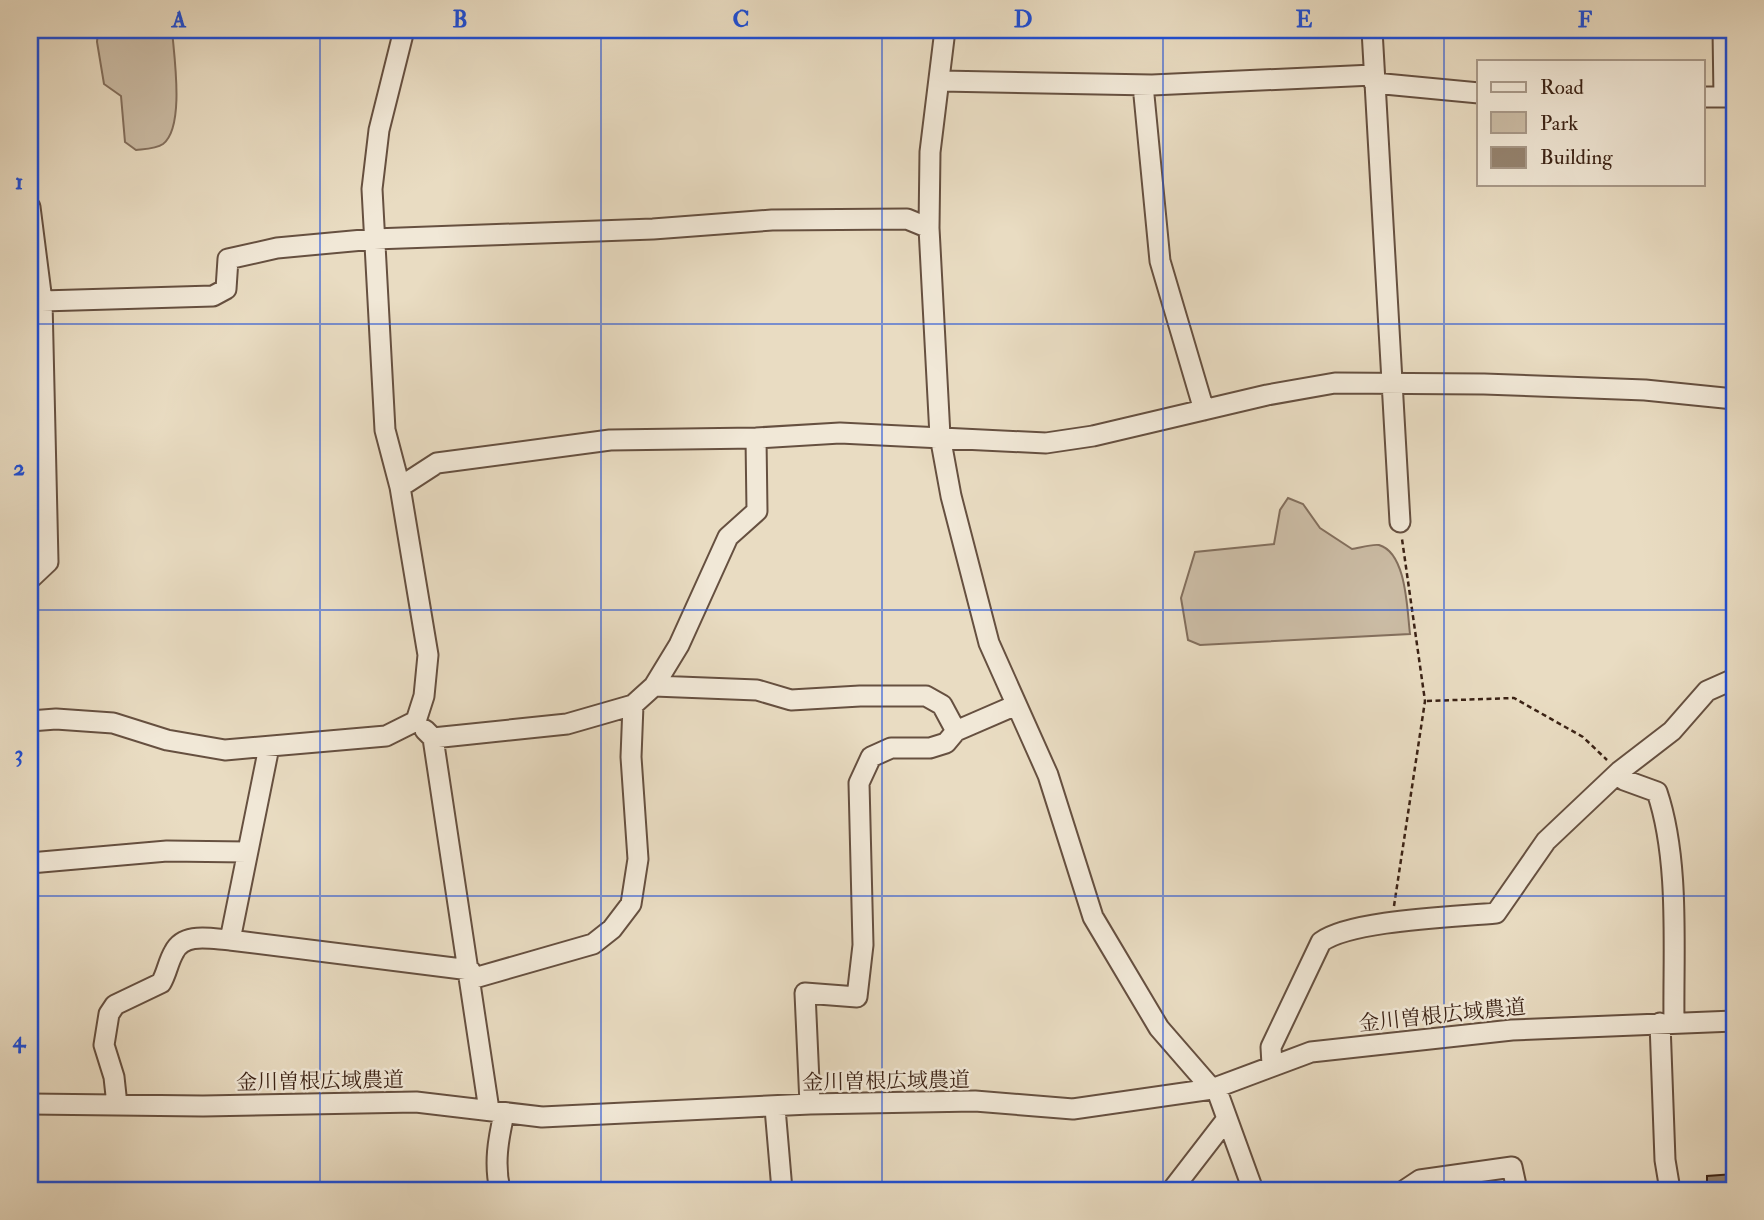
<svg xmlns="http://www.w3.org/2000/svg" width="1764" height="1220" viewBox="0 0 1764 1220" font-family="'IM FELL Double Pica','Noto Serif JP',serif">
  <rect width="100%" height="100%" fill="#e9dcc2"/>
  <filter id="stains"><feTurbulence type="fractalNoise" baseFrequency=".00286" numOctaves="4"/><feColorMatrix values="0 0 0 0 .2 0 0 0 0 .09 0 0 0 0 .02 0 0 0 .5 -.17"/></filter>
  <radialGradient id="worn" r=".72"><stop offset=".6" stop-color="#630" stop-opacity="0"/><stop offset="1" stop-color="#630" stop-opacity=".3"/></radialGradient>
  <path fill="#cbbca5" stroke="#836f5d" stroke-width="2" d="M98,30H172C174,56 185,127 163,144C156,149 145,149 136,150L125,142L121,96L104,84L97,42Z
    M1288,498L1303,504L1320,528L1352,549C1359,548 1371,544 1379,545C1407,553 1407,611 1410,634L1200,645L1188,640L1181,598L1195,552L1274,544L1280,510Z"/>
  <path fill="#95836f" stroke="#3b2215" stroke-width="2" d="M1734,1174V1190H1707V1176Z"/>
  <g fill="none" stroke-linecap="round" stroke-linejoin="round">
    <g stroke="#665040" stroke-width="23">
      <path id="minor" d="M945,30L930,152L929,228L940,436L951,496L989,643L1048,775L1093,917L1159,1028L1212,1089
        M1372,30L1400,522
        M1723,30L1724,97
        M941,81L1152,85L1373,75
        M1374,83L1479,93
        M1143,85L1160,261L1204,410
        M1703,97H1734
        M30,207L42,301L48,562L30,579
        M42,301L213,296L226,289L228,259L277,248L374,239L653,229L772,220L907,219L929,228
        M400,487L437,463L610,440L756,438L840,433L1046,443L1093,436L1267,395L1335,383L1484,384L1645,390L1734,399
        M654,686L757,690L791,700L860,696H926L942,705L956,731
        M30,721L56,719L113,723L167,740L225,750L386,736L416,721L424,696L428,655L400,487L385,430L372,189L379,130L404,30
        M425,730L433,738L489,1110
        M433,738L567,724L633,705L654,686L679,645L728,537L757,511L756,438
        M269,747L230,940L470,970
        M1620,771L1624,780L1657,792C1680,860 1673,950 1674,1022
        M30,863L167,851L247,852
        M471,979L593,944L612,929L631,904L638,859L631,757L633,705
        M1660,1023L1665,1160L1670,1190
        M1272,1065L1271,1047L1321,942C1351,920 1455,917 1496,913L1546,841L1620,771L1672,731L1707,691L1734,679
        M1216,1088L1253,1190
        M30,1104L203,1106L416,1102L542,1117L810,1104L975,1101L1073,1109L1212,1089L1311,1052L1512,1030L1734,1021
        M810,1104L805,993L857,997L863,945L859,783L871,757L891,748H930L946,743L956,731L1016,705
        M117,1105L114,1077L104,1045L109,1014L115,1005L161,983C167,973 168,962 174,952C184,932 211,939 230,940
        M775,1108L782,1190
        M500,1190C494,1164 498,1140 504,1114
        M1172,1190L1226,1120
        M1405,1190L1420,1180L1512,1167L1517,1190"/>
    </g>
    <path stroke="#3b2215" stroke-width="2.5" stroke-dasharray="5 3.5" stroke-linecap="butt" d="M1427,701L1514,698L1583,737L1607,760
      M1394,906L1425,701L1402,539"/>
    <use href="#minor" stroke="#f1e8d7" stroke-width="19"/>
  </g>
  <path fill="none" stroke="#1d4ed8" stroke-width="2" stroke-opacity="0.55" d="M320,30V1190M601,30V1190M882,30V1190M1163,30V1190M1444,30V1190M30,324H1734M30,610H1734M30,896H1734"/>
  <g text-anchor="middle" stroke-width="5" stroke-linejoin="round" paint-order="stroke">
    <g font-size="21" fill="#3b2215" stroke="#f1e8d7">
      <text transform="translate(1442 1015) rotate(-6)" y="7">金川曽根広域農道</text>
      <text transform="translate(320 1081) rotate(-1)" y="7">金川曽根広域農道</text>
      <text transform="translate(886 1081) rotate(-1)" y="7">金川曽根広域農道</text>
    </g>
  </g>
  <rect width="1764" height="1220" fill="none" stroke="#e9dcc2" stroke-width="77"/>
  <rect x="1477" y="60" width="228" height="126" fill="#f1e8d7" stroke="#a89989" stroke-width="2"/>
  <rect x="1491" y="82" width="35" height="10" fill="#f1e8d7" stroke="#a89989" stroke-width="2"/>
  <text x="1540" y="94" font-size="21" fill="#3b2215">Road</text>
  <rect x="1491" y="112" width="35" height="21" fill="#cbbca5" stroke="#a89989" stroke-width="2"/>
  <text x="1540" y="130" font-size="21" fill="#3b2215">Park</text>
  <rect x="1491" y="147" width="35" height="21" fill="#95836f" stroke="#a89989" stroke-width="2"/>
  <text x="1540" y="164" font-size="21" fill="#3b2215">Building</text>
  <rect x="38" y="38" width="1688" height="1144" fill="none" stroke="#1d4ed8" stroke-width="2.5"/>
  <g font-size="23" text-anchor="middle" font-weight="bold" fill="#1d4ed8">
    <text x="179" y="27">A</text>
    <text x="460" y="27">B</text>
    <text x="741" y="27">C</text>
    <text x="1023" y="27">D</text>
    <text x="1304" y="27">E</text>
    <text x="1585" y="27">F</text>
    <text x="19" y="189">1</text>
    <text x="19" y="475">2</text>
    <text x="19" y="761">3</text>
    <text x="19" y="1047">4</text>
  </g>
  <rect width="100%" height="100%" filter="url(#stains)"/>
  <rect width="100%" height="100%" fill="url(#worn)"/>
</svg>
